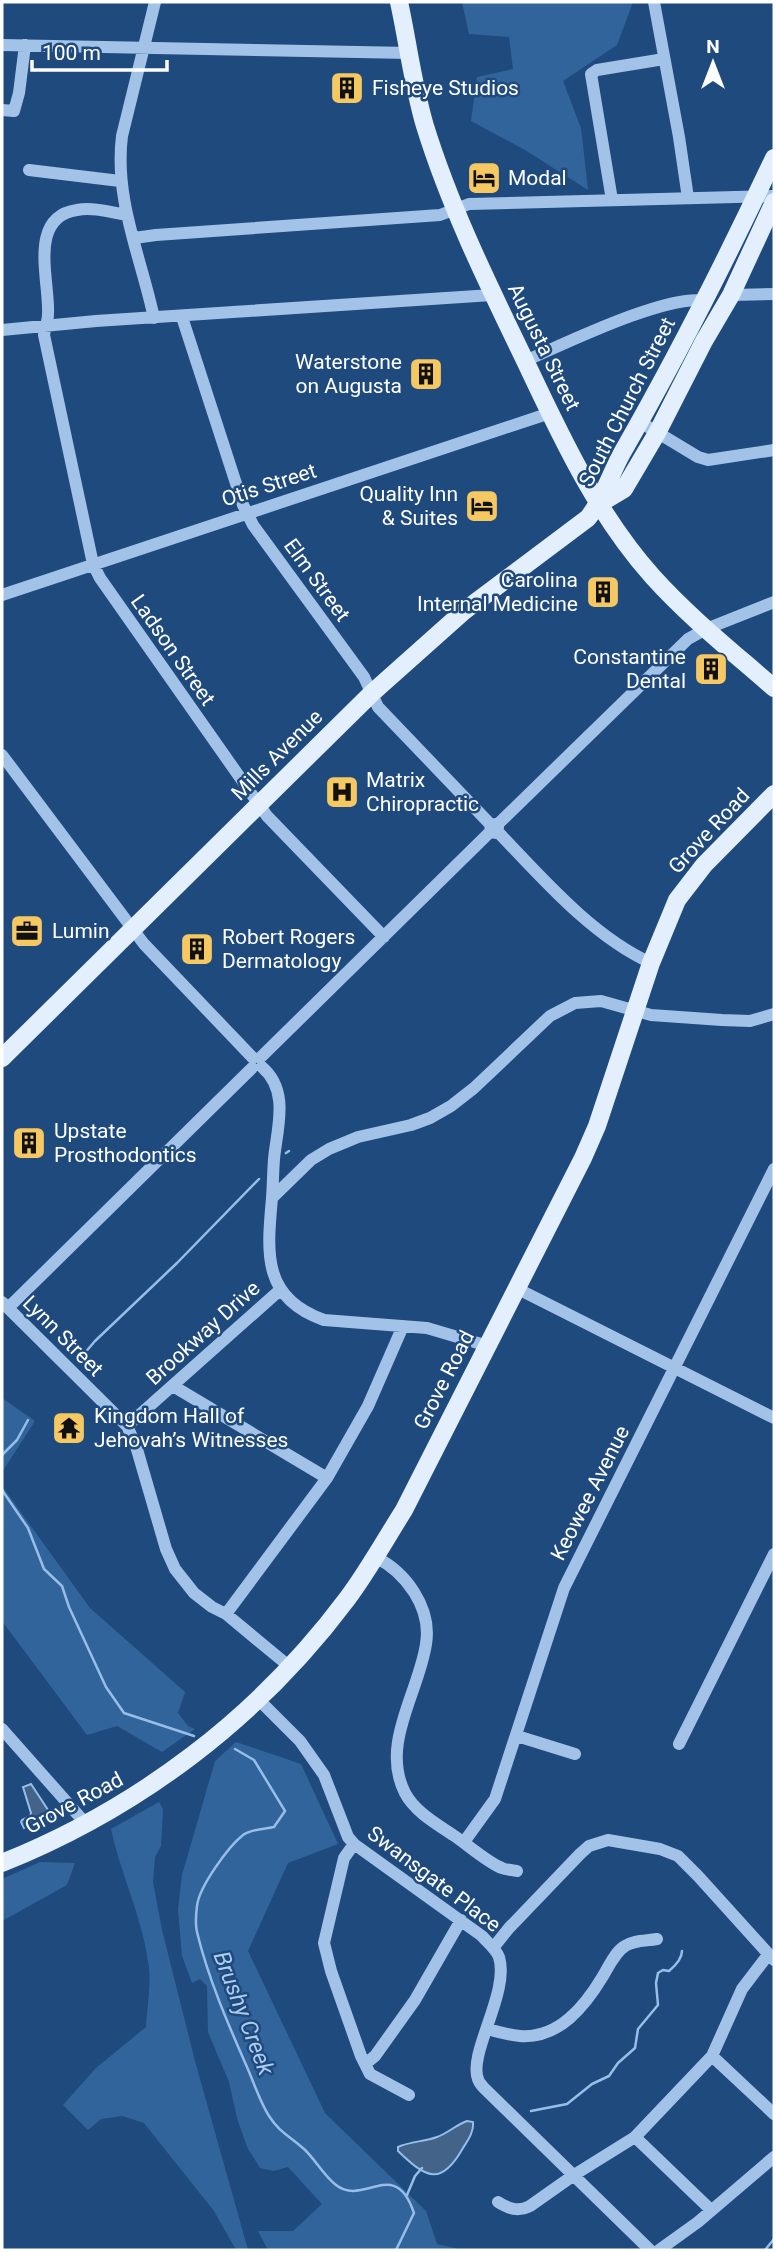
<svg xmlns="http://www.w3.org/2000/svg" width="776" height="2252" viewBox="0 0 776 2252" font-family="Roboto,sans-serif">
  <rect width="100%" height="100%" fill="#1f4a7e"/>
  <path fill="#32649c" d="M462,2H633L617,45L563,81L581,128L588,190L525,150L471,121L477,77L513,69L509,37L469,34Z
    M2,1398L35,1421L2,1472Z
    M2,1486L90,1608L185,1692L178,1713L188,1726L195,1729L162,1752L117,1726L87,1735L2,1621Z
    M236,1742L301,1764L338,1844L288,1863L248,1951L325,2113L426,2211L437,2244L463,2250H268L258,2231H293L322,2204L288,2167L273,2171L260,2168L247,2147L237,2118L229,2082L208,2032L207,1986L200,1979L192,1983L182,1956L178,1909L182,1875L215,1761Z
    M159,1802L163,1809L161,1846L155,1857L153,1882L162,1930L195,2061L248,2250H236L214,2211L144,2123L122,2116L101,2119L88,2130L63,2105L96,2068L146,2027C147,2008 151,1986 149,1967C143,1919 121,1875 111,1829Z
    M40,1862L75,1863L67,1885L2,1921V1879Z"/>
  <path fill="#436389" stroke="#96bee9" stroke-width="2" d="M31,1784L52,1816L49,1820L24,1828L21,1822L22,1820L30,1816L31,1813L23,1787Z
    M467,2121L473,2122C474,2132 468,2140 463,2148C441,2187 426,2178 398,2151V2147C411,2141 424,2142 437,2137C448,2133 456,2125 467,2121Z"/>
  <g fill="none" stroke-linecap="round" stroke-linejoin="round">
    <path stroke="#96bee9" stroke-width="2.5" d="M286,1153L289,1151
      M78,1361L95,1341L177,1263L259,1179
      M2,1455L17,1440L28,1420
      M2,1490L28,1528L44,1569L62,1586L69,1607L106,1687L124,1713L194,1736
      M235,1749L254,1760L285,1811L274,1827C265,1829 250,1829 243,1835C228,1847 199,1887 197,1906C196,1914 195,1924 197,1932C208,1978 228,2024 247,2067C254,2083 260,2102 269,2116C280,2133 290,2136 304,2149C315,2159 324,2176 336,2185C364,2207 395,2156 414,2213L396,2250
      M531,2111L567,2104L592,2084L609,2076L618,2063L635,2048L638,2029L658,2005L656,1983L658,1973L663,1970L669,1971C675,1966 682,1958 682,1951
      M407,2195L415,2176L422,2168
      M765,2250L774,2239"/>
    <path stroke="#a2c3e7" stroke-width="12" d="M654,2L679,137L688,198
      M2,45L410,53
      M2,110L14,111L19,93L25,45
      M29,170L120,181
      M612,200L591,74L597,70L664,59
      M126,215C110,212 93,207 77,210C27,217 50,282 48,314C48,321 45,328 44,335L93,564L100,578L267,816L384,937
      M134,238L156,235L440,215L469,204L774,196
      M731,295L774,294
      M182,317L243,505L253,525L364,677L378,707L491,825
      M154,318C141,257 114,199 122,136L155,2
      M2,330L96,321L492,295
      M525,361C562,345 668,293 705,301
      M640,422L698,457L708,460L774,450
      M2,595L550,413
      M2,755L144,944L253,1058
      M497,825L688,639L706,629L774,602
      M498,832C543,879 592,936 651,963
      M260,1058L490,832L491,825L495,824L498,827L497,833L490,832
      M262,1067C290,1091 277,1128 274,1159C273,1172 273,1185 272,1198
      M518,1289L774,1418
      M2,1302L127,1426L136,1446L166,1549L175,1569L194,1593L212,1607L226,1614L290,1667
      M8,1308L252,1068
      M488,1346L427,1328L324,1320C262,1298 267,1253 272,1198L311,1160L329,1149L358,1137L411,1125L430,1118L451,1106L474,1088L550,1016L575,1003L601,1001L651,1015L722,1020L750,1021L774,1014
      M173,1386L327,1478
      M127,1426L280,1290
      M375,1557C406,1572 432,1608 426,1644C419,1692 380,1744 405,1793C415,1812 437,1824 453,1835C467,1844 488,1863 502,1868C506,1870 513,1870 517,1871
      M226,1614L327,1478L368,1406L403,1326
      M259,1700L300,1741L324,1775L348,1837L354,1844L482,1936C488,1943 496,1949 499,1957C510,1992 468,2053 478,2079C478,2081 483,2087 484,2088L650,2250
      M2,1729L87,1825
      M517,1736L575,1754
      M679,1744L774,1554
      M464,1842L495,1799L564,1588L774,1169
      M354,1844L344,1858L324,1943L331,1971L361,2056L370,2074L409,2095
      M493,1948L509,1928L580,1854L589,1846L608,1840L660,1849L678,1856L698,1876L774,1960
      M488,2029C498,2032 509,2035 520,2036C559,2039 585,2006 603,1976C609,1966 615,1952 625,1946C634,1940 646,1941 657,1939
      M712,2056L774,2114
      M365,2064L375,2056L415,2000L461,1920
      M635,2137L711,2210
      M498,2202C509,2209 518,2212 530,2206L574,2175L635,2137L712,2056L742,1989L768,1955
      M659,2250L698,2222L774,2157"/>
    <path stroke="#e4effd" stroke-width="18" d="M399,2C408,43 413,86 425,126C451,210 491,290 529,369C563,441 599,517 653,577C690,618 733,652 774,688
      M599,504L624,489L657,433L704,341L731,295L774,202
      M2,1058L372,693L464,611L588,518C603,499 610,475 622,453C677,357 727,258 774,158
      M2,1863C139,1808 258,1718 347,1599C368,1571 385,1540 404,1510L583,1158L597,1126L651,963L677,900L704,865L774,794"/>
  </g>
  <defs>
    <g id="building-square" transform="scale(1.75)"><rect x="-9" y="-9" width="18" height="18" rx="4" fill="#f6c862" stroke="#1f4a7e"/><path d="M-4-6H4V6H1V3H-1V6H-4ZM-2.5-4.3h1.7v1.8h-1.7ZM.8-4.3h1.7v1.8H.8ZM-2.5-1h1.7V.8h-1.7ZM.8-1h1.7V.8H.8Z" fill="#111"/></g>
    <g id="hotel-square" transform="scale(1.75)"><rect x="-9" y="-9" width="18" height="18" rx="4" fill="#f6c862" stroke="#1f4a7e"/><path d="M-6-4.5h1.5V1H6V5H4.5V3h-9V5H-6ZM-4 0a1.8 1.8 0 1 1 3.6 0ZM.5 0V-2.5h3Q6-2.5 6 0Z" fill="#111"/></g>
    <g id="hospital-square" transform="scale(1.75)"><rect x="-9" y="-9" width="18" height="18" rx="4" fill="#f6c862" stroke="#1f4a7e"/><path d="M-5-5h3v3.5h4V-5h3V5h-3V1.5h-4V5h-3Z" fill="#111"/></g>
    <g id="office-square" transform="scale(1.75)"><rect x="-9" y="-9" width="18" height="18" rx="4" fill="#f6c862" stroke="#1f4a7e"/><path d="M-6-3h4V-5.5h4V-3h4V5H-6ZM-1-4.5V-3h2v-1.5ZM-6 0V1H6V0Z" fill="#111"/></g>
    <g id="temple-square" transform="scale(1.75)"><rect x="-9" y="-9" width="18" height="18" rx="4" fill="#f6c862" stroke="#1f4a7e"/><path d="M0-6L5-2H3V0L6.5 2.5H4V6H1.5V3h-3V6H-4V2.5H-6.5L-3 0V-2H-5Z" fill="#111"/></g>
  </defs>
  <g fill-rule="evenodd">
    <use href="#building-square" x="347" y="88"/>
    <use href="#hotel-square" x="484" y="178"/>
    <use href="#building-square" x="426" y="374"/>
    <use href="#hotel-square" x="482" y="506"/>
    <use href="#building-square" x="603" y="592"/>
    <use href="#building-square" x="711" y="669"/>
    <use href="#hospital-square" x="342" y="792"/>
    <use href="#office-square" x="27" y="931"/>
    <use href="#building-square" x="197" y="949"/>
    <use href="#building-square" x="29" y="1143"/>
    <use href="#temple-square" x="69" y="1428"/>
  </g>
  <g text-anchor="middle" stroke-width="5" stroke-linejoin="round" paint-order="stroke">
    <g font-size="21" fill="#fff" stroke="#1f4a7e" text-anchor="start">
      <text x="372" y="95">Fisheye Studios</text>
      <text x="508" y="185">Modal</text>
      <text x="402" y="369" text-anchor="end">Waterstone<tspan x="402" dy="24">on Augusta</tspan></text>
      <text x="458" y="501" text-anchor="end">Quality Inn<tspan x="458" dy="24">&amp; Suites</tspan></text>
      <text x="578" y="587" text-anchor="end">Carolina<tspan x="578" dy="24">Internal Medicine</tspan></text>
      <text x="686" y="664" text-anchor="end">Constantine<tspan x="686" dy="24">Dental</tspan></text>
      <text x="366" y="787">Matrix<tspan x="366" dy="24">Chiropractic</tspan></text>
      <text x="52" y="938">Lumin</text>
      <text x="222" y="944">Robert Rogers<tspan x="222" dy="24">Dermatology</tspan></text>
      <text x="54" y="1138">Upstate<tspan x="54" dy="24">Prosthodontics</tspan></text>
      <text x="94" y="1423">Kingdom Hall of<tspan x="94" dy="24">Jehovah’s Witnesses</tspan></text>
    </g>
    <g font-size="21" fill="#fff" stroke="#1f4a7e">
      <text transform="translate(544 347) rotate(64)" y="7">Augusta Street</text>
      <text transform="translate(627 402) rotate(-63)" y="7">South Church Street</text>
      <text transform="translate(269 485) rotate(-18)" y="7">Otis Street</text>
      <text transform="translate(317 580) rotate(54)" y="7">Elm Street</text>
      <text transform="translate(173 650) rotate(55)" y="7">Ladson Street</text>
      <text transform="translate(277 755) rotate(-45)" y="7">Mills Avenue</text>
      <text transform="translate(709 831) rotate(-47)" y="7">Grove Road</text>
      <text transform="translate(203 1333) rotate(-42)" y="7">Brookway Drive</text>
      <text transform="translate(63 1336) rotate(45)" y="7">Lynn Street</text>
      <text transform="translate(444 1380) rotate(-63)" y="7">Grove Road</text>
      <text transform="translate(590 1493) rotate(-63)" y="7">Keowee Avenue</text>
      <text transform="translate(74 1803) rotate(-28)" y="7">Grove Road</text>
      <text transform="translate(434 1879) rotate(37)" y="7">Swansgate Place</text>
    </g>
    <g font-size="23" font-style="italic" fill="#aecdef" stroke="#1f4a7e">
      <text transform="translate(244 2013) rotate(69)" y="8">Brushy Creek</text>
    </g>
  </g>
  <rect width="776" height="2252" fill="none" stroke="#ffffff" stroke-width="7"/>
  <g transform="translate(713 63)" stroke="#1f4a7e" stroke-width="5" paint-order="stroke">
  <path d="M0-5L12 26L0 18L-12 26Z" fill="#ffffff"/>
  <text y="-10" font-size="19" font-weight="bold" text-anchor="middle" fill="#ffffff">N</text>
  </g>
  <path d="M32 60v10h135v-10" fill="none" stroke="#ffffff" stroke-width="3.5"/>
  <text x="42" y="60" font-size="21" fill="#ffffff" stroke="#1f4a7e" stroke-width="5" paint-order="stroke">100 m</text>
</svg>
